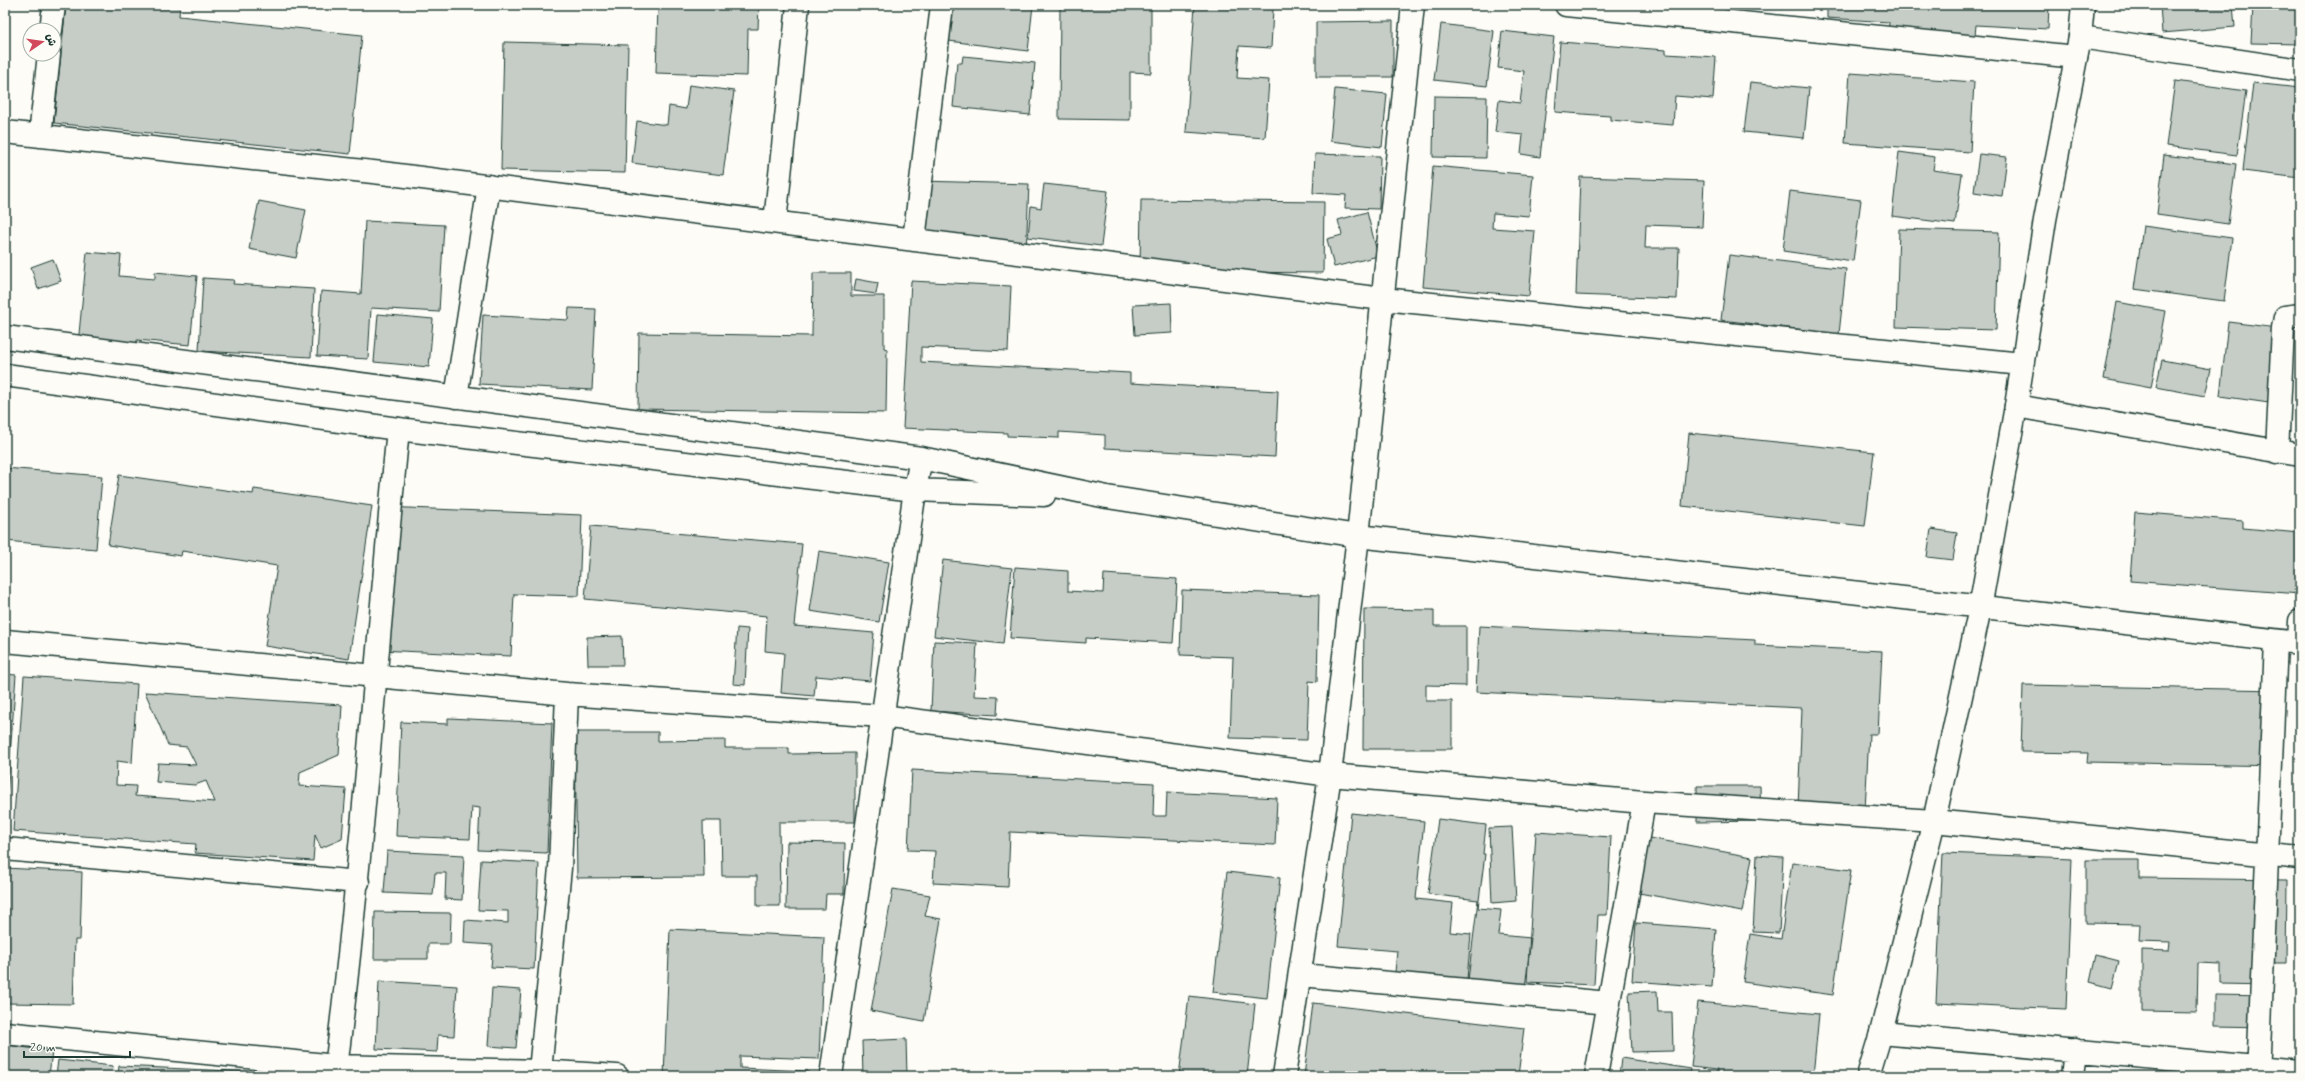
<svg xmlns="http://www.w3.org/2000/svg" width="2305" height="1081" viewBox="0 0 2305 1081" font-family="Mynerve,'Playpen Sans Arabic',sans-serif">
  <rect width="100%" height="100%" fill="#fdfcf7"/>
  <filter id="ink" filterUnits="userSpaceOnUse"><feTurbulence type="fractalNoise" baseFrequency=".025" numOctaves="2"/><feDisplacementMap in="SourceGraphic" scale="8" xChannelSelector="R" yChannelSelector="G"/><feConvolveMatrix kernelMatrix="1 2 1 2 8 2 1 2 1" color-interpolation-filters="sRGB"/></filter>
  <g filter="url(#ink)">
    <path fill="#c6cdc7" stroke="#1f3d34" d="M66,5H180L179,16L362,35L350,154L54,123Z
      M658,5H759L758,29H748L747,76L656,73Z
      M944,5H1033L1028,51L941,40Z
      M1060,5H1151V73L1130,72V120L1059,119Z
      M1195,5L1273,9L1271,48L1239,46L1237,78L1269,80L1265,138L1186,132Z
      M1827,5H2049L2048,29L1976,25L1975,36L1888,32L1889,22L1827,18Z
      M2160,5H2233L2235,27L2162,33Z
      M2253,5H2300V44L2251,43Z
      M1393,21V77H1316V22Z
      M1441,24L1494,31L1487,86L1434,80Z
      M1502,31L1554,37L1540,157L1521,154L1523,135L1495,132L1499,100L1520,103L1524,71L1498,68Z
      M504,42L628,45L625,173L501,170Z
      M1560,42L1666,50V54L1716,57L1713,99L1675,96L1673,125L1610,120V116L1555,112Z
      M963,56L1035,63L1030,115L953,107L957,63H962Z
      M1850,73L1974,82L1970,152L1845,143Z
      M2175,81L2246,91L2237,155L2166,146Z
      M1750,82L1809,88L1804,138L1744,132Z
      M2253,83L2300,88V178L2243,171Z
      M689,85L734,91L723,175L632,163L637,121L667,125L669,106L686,109Z
      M1335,89L1387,94L1382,147L1330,141Z
      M1434,96L1487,97L1486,158L1433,157Z
      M1899,152L1935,157L1933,170L1962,174L1955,224L1892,216Z
      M1315,154L1380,156L1379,209L1345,208L1346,195L1313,193Z
      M1979,154L2007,157L2002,196L1974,192Z
      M2164,155L2236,164L2228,224L2157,214Z
      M1433,166L1533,175L1529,216L1493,213L1492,228L1535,231L1529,296L1423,287Z
      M1580,177L1704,181L1702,227L1646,225L1645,248H1679L1677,299L1576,295Z
      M921,181L1029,184L1026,253L919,248Z
      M1044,184L1108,191L1101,246L1028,237L1031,206L1041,208Z
      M1790,191L1861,200L1853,261L1783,251Z
      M1141,200L1324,202L1323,273L1140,271Z
      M259,201L306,210L296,258L249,249Z
      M1367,212L1378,256L1334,267L1327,239L1342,235L1338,220Z
      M365,221L444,225L439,312L371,308L368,359L317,356L321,291L361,294Z
      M2143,226L2232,238L2224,301L2134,289Z
      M1899,229L1999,232L1996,330L1896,327Z
      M87,252L121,255L119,276L155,279V272L197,276L190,345L137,340L136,350L78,344Z
      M1729,255L1846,269L1839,334L1721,320Z
      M53,259L61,281L38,289L31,267Z
      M813,273H851V296H884V348L887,349L886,413L638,409L639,333L812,336Z
      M203,278L234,280L233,284L314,289L311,357L199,351Z
      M856,279L878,283L876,294L854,291Z
      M911,281L1011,286L1008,351L921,347V362L1130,373V383L1278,391L1275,457L1105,448V435L1059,432V438L1007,436V433L903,428Z
      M2117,302L2165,311L2151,388L2104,379Z
      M1171,303L1172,333L1135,335L1133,305Z
      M569,308L596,309L592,390L479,384L483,315L568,320Z
      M378,314L433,319L429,367L374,362Z
      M2228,322L2278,328L2269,403L2220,396Z
      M2162,360L2211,369L2205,396L2156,387Z
      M1689,433L1874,452L1865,526L1682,506Z
      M5,468L102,476L96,549L5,541Z
      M119,475L253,494L254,489L372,506L349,659L265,646L277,566L182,551L181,556L108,545Z
      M383,507L582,515L579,596L514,594L511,656L378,650Z
      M2135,512L2243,521V528L2300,533V594L2130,581Z
      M591,526L802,544L794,626L874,633L870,681L816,676L814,696L781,693L784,653L765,651L767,616L585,599Z
      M1931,529L1957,533L1953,560L1927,557Z
      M819,551L889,562L879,622L810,611Z
      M943,560L1012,568L1003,644L934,636Z
      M1015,567L1068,571V591L1103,593L1104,574L1177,579L1173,643L1086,638V643L1010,638Z
      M1182,590L1319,595L1317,682L1309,681L1307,740L1230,738L1233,657L1180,655Z
      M1364,609L1434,610V626H1466V686L1426,685V701H1452V749H1363Z
      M1479,626L1755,640V645L1882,651L1878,734H1869L1865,810L1798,807L1802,708L1476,692Z
      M737,628L748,629L745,685L733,684Z
      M622,636L623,665H588L587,637Z
      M934,641L977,643L974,696L998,697L997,715L931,711Z
      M5,674L16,675L5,823Z
      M24,676L137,684L132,763L117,761L116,785L136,786L135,796L215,802L206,781L195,785L156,782L158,763L196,765L187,747L168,745L145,692L342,705L339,755L300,772L299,786L346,789L342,839L321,848L315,835L313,861L195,853L196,844L13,831Z
      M2023,685L2280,690L2279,766L2087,762L2088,753L2021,752Z
      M448,718L552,723L547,853L478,850L480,808L472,807L470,839L396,836L401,722L448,724Z
      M575,732H658V741L725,740V748H789V754L855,753V822H779L780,906H757V876H722L721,821H703L704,877L577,878Z
      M912,770L1154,783L1153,816H1166L1167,792L1277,798L1275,845L1010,832L1008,887L933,883L935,851L908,850Z
      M1697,786H1760L1761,821L1697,822Z
      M1351,813L1424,821L1416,899L1453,903L1450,932L1471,934L1467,979L1395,972L1397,951L1338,946Z
      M1438,819L1486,825L1483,854H1485L1478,908L1501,910L1498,935L1531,938L1525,988L1468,980L1478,900L1428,894Z
      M1512,827L1516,901L1492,903L1489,828Z
      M1536,832L1611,837L1607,915H1598L1594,985L1527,982Z
      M1649,838L1752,857L1742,912L1639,893Z
      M787,842L845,843L844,894H826L825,909H786Z
      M387,851L464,855L462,900L445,899L446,873H435L433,895L384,893Z
      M1943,853L2072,858L2066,1009L1936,1003Z
      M1757,855L1783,857L1779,933L1753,932Z
      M481,860L539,863L534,969L491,967L493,945L464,943L465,920L508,923V911L478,910Z
      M2086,860H2139V878L2287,880L2286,963H2271L2270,985L2221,984V964L2198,963L2197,1012L2142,1011V950L2169,951L2170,942L2139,941L2140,924L2086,923Z
      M1792,862L1851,870L1833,995L1743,982L1750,934L1781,939Z
      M5,868L82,872L80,940H75L73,1004L5,1003Z
      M1227,872L1280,878L1267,998L1213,992Z
      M893,889L930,895L925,916L941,919L924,1021L871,1011Z
      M2300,902V1041H2297Z
      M375,912L451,913L450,944H428V959H374Z
      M1636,923L1716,929L1712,987L1632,981Z
      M670,929L824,937L819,1059L740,1056V1068L808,1071V1076H664Z
      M2096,955L2119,961L2112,988L2090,982Z
      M379,981L457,986L454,1036L438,1035L437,1052L376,1049Z
      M492,988L521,990L516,1048L488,1046Z
      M1657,991L1658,1012H1672L1673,1051L1632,1052L1629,992Z
      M2215,995L2267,996V1027L2215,1026Z
      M1189,996L1255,1004L1247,1076H1179Z
      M1698,1002L1819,1014L1813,1076H1717V1070L1691,1067Z
      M1313,1003L1524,1028L1518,1076H1304Z
      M906,1039L907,1076H863L862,1041Z
      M5,1045L52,1051L49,1076H5Z
      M1621,1058L1691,1069L1690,1076H1619Z
      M58,1060L113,1066L112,1076H56Z
      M2191,1063L2251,1076H2189Z
      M119,1066L298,1074V1076H118Z"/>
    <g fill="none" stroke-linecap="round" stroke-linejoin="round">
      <g stroke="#1f3d34" stroke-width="25">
        <path id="street" d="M1566,5L2076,57
          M51,30L54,5
          M2080,37L2300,70
          M5,132L382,173L1383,299L2022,364
          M40,136L49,54
          M775,222L798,5
          M914,240L942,5
          M456,397L489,186
          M2016,406L2300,455
          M2277,452L2283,328L2285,317L2300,315
          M5,641L567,694L882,716L1330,775L1644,802L1934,821L2300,858
          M2299,642L2300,621
          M5,849L358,882
          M1301,975L1609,1003
          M5,1033L336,1066L540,1071L617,1076
          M1881,1033L2300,1071
          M540,1071L560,868L567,694
          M335,1076C362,861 377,645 398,429
          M1284,1076L1330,775L1358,536L1413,5
          M1596,1076L1644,802
          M2072,1076L2075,1050
          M2258,1076L2276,641"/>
      </g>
      <g stroke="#1f3d34" stroke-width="25">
        <path id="secondary" d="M5,337L921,458L1107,497L1358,536L2300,643
          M5,375L398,429L915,490L1044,495
          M831,1076L915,490L921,458
          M1868,1076L1881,1033L1934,821L1980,608L2016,406L2045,220L2080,37L2083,5"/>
      </g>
      <use href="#street" stroke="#fdfcf7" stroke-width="22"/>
      <use href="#secondary" stroke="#fdfcf7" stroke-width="22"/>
    </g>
  </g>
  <rect width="2305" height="1081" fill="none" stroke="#fdfcf7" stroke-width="20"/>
  <rect x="10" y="10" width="2285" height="1061" fill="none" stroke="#1f3d34" stroke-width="1.5" filter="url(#ink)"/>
  <g transform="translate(42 42) rotate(77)"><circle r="19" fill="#fdfcf7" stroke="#a4b0a9"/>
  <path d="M0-3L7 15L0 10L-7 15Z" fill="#d1495b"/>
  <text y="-6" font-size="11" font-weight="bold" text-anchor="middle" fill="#1f3d34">ش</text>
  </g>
  <path d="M24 1051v6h106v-6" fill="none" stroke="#1f3d34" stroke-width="2"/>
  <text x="30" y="1051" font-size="12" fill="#1f3d34" stroke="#fdfcf7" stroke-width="3" paint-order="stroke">20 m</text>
</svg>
